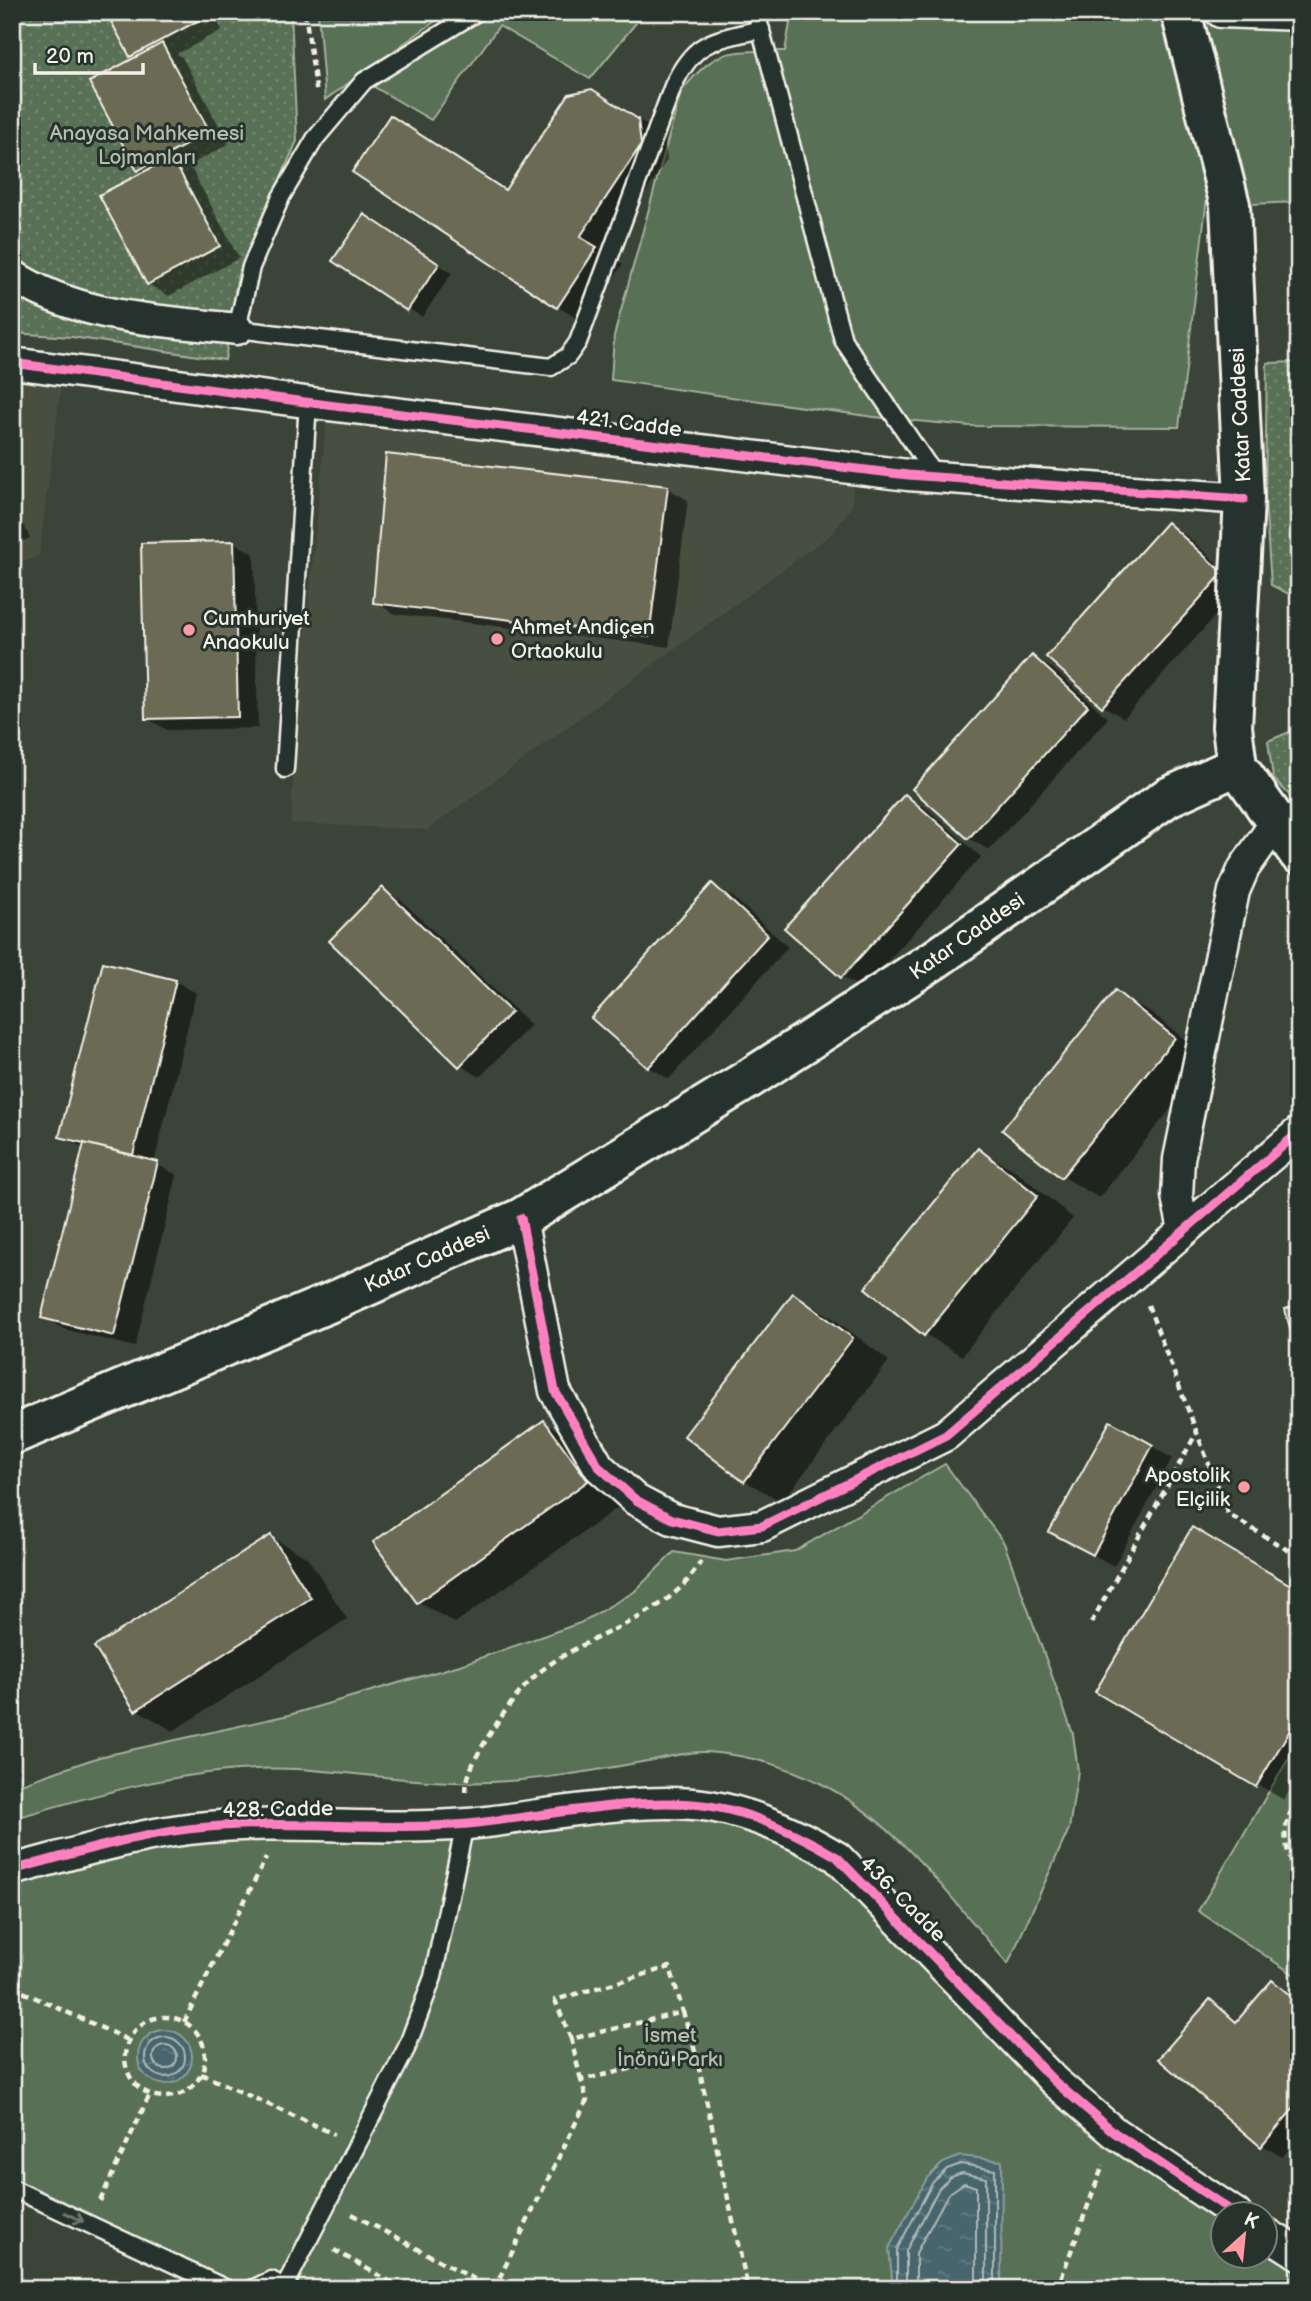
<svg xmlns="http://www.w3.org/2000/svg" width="1311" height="2301" viewBox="0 0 1311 2301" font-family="'Balsamiq Sans',sans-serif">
  <defs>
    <pattern id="garden-dots" width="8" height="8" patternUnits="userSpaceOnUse" patternTransform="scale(1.75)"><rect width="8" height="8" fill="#597054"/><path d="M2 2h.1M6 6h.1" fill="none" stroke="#71856d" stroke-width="1.8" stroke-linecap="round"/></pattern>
    <pattern id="water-ripples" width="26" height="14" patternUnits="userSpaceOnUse" patternTransform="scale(1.75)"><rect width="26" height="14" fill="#47656d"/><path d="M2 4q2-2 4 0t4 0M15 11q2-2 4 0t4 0" fill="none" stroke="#627c82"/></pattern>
  </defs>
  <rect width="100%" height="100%" fill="#3b4439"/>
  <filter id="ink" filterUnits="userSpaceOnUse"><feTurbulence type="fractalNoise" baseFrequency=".0143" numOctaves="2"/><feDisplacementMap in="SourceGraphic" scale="14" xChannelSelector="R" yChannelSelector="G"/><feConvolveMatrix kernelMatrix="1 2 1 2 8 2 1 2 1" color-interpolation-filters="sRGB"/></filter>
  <g filter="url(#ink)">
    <path fill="#494f41" d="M12,363L63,369L39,555L12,568Z
      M328,405L854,468L852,506L833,533L427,830L291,823L295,745Z"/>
    <path fill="#597054" stroke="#a6b09e" stroke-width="2" d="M318,12H448L325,100Z
      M477,12H645L590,79L499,26L431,120L364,81Z
      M792,12H1159L1208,189L1179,427L970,426L874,417L611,380L614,336L681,92C717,45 731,52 785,51Z
      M1181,12L1299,15V202L1230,205Z
      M945,1464L1004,1543L1073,1734L1078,1771L1069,1829L1008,1964C949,1897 892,1813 807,1777C775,1763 741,1754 706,1752C686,1751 662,1759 642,1762C592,1771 542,1780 491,1782C425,1785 360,1772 295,1769C198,1765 104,1792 12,1819V1787L99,1757L289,1715L460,1665L580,1623L634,1592L674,1552L726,1561L795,1551Z
      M1299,1741V1978L1198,1911Z
      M665,1803L796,1832L990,2013L1224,2214V2256H1266V2233L1299,2254V2289H227L12,2188V1870L144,1836Z"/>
    <path fill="url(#garden-dots)" stroke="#a6b09e" stroke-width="2" d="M12,12H291L297,141L238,274L225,360L72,337L12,333Z
      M1299,362V599L1271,585L1265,499L1267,363Z
      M1299,728V805L1273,778L1268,741Z"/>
    <path fill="url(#water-ripples)" stroke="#8c9d9e" stroke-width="2" d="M138 2057a27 27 0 1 1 54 0a27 27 0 1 1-54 0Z
      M960,2156L1002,2161L1001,2289H889L892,2278L889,2248L927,2178L943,2163Z"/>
    <path fill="#0007" d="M108,12H213L222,30L177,54L182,57L229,144L186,167L192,170L239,258L169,296L148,284L145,173L139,170L137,58L132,55Z
      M619,107L664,136L667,160L606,253L623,264L584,322L558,307L391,117L507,191Z
      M378,224L452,273L422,317L335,260Z
      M667,488L688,500L669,647L395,614L374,602Z
      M12,502L30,538L12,546Z
      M1167,525L1187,536L1242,586L1124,718L1103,706L1048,657Z
      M233,542L254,554L258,728L167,730L147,718Z
      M1033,657L1053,669L1108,718L989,850L969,838L914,789Z
      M905,796L926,808L981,857L863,989L842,977L787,928Z
      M712,886L733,897L788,947L669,1079L649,1067L594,1018Z
      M382,889L402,901L531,1025L480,1077L460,1065Z
      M175,981L196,993L154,1163L177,1175L135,1347L64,1329L43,1317L85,1149L61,1136Z
      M1116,992L1152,1013L1210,1060L1099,1198L1062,1176Z
      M979,1150L1016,1171L1073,1218L962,1356L925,1334Z
      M793,1295L830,1316L889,1361L782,1502L745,1481Z
      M545,1423L581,1444L624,1503L455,1623L418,1602Z
      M1111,1423L1172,1458L1114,1566L1072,1543Z
      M271,1537L308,1558L347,1619L173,1731L136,1709Z
      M1299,1592V1775L1284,1800L1098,1691Z
      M1272,1982L1299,2000V2138L1282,2157L1262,2145L1210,2002L1239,2021Z"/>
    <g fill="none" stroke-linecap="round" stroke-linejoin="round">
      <path stroke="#afb9b7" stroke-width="2" d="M145 2057a20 20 0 1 1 40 0a20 20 0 1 1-40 0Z
        M153 2057a12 12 0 1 1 24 0a12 12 0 1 1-24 0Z
        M897,2289V2249L933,2182L947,2169L961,2164L995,2170V2289
        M906,2289V2251L939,2188L951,2177L962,2173L986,2178V2289
        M916,2289V2253L948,2194L964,2183L976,2187V2289"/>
    </g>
    <path fill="#6b6a55" stroke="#f4f1e8" stroke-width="2" d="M106,12H200L203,18L130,57Z
      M162,43L210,132L137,171L89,82Z
      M592,89L638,119L641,145L580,237L597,247L557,308L352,172L390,115L505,190L569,94Z
      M172,157L220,246L147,285L99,195Z
      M364,214L439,264L407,311L332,261Z
      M386,454L668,486L649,637L373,603Z
      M1167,522L1223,573L1102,707L1046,657Z
      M234,541L238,717L145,719L141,543Z
      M1032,655L1088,706L968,839L912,789Z
      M905,794L962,844L841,978L784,928Z
      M712,883L768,935L648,1068L591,1018Z
      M382,887L511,1012L459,1067L329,941Z
      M103,962L176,980L133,1155L59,1137Z
      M1115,990L1175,1038L1061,1178L1002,1130Z
      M84,1143L158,1162L114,1336L41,1318Z
      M978,1148L1038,1196L924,1336L865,1288Z
      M793,1293L853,1338L744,1482L684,1436Z
      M1299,1305V1363L1285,1309Z
      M544,1420L588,1481L417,1603L373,1542Z
      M1110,1421L1153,1445L1093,1555L1049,1532Z
      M1192,1527L1299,1590V1715L1256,1787L1095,1692Z
      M271,1535L311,1598L135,1711L94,1647Z
      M1272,1980L1299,2003V2062L1292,2070L1299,2076V2102L1261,2147L1158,2059L1210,1999L1236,2022Z"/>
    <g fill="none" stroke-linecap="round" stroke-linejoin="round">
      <g stroke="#f4f1e8" stroke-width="21">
        <path id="service" d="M477,12L364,81L315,139L281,197L251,267L237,329L551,367L568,356L578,342L673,86C695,39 713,41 761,29
          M756,12L843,340L936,477
          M285,769L308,402
          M12,2188L227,2289
          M285,2286L407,2047L433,1977L465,1824
          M252,2289L271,2280L288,2289"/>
      </g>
      <g stroke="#f4f1e8" stroke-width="35">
        <path id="minor" d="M1221,12L1299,15
          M12,275C79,319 159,320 237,329
          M12,363L328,405L908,475L1244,499
          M521,1218L555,1391L599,1467L636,1500L672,1519L718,1531L762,1526L946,1435L1299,1132
          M1184,1230L1177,1196L1179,1159L1234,891L1244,868L1276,822
          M12,1870C77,1853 142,1832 208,1827C294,1820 382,1831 468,1824C540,1817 640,1795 710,1806C756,1814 797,1833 837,1857L1054,2081L1115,2133L1236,2214
          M1266,2233L1299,2254"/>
      </g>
      <g stroke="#f4f1e8" stroke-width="44">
        <path id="secondary" d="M1181,12L1230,205L1244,499L1232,727L1237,766L1299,854
          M12,1435L336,1300L521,1218L747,1080L934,960L1168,797L1237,766"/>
      </g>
      <path stroke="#f4f1e8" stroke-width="4.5" stroke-dasharray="7 5" stroke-linecap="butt" d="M305,12L317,95
        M1148,1305L1228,1514L1299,1557
        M1091,1623L1197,1432
        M466,1792C466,1773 478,1753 488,1737C501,1716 516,1695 534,1677C581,1633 668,1622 701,1561
        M1299,1800C1279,1822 1283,1852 1299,1874
        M12,1987L128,2040
        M125 2057a40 40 0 1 1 80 0a40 40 0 1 1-80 0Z
        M184,2022L266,1858
        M571,2039L555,2000L670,1967L683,2012
        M201,2074L334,2134
        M581,2080L571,2039L683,2012L696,2054
        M100,2201L150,2094
        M352,2214L493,2289
        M334,2250L403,2289
        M494,2289L587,2100L581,2080L696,2054L748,2289
        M1057,2289L1103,2165"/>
      <use href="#service" stroke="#26332d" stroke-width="16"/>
      <use href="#minor" stroke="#26332d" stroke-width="30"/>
      <use href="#secondary" stroke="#26332d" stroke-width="38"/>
      <g stroke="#26332d" stroke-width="13">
        <path id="cycleway" d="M12,363L328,405L908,475L1244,499
          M521,1218L555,1391L599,1467L636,1500L672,1519L718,1531L762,1526L946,1435L1299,1132
          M12,1870C77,1853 142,1832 208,1827C294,1820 382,1831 468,1824C540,1817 640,1795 710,1806C756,1814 797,1833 837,1857L1054,2081L1115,2133L1236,2214"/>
      </g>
      <use href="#cycleway" stroke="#ff80c0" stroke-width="9"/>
    </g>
    <defs><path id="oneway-shaft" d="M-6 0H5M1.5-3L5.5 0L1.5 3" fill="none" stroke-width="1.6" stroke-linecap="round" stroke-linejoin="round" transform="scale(1.75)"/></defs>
    <use stroke="#6e766e" href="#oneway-shaft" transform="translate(74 2217) rotate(25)"/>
  </g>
  <g fill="#ff9aa2" stroke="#26332d" stroke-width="2.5">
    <circle cx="189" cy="630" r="7"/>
    <circle cx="497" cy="639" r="7"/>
    <circle cx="1244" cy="1487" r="7"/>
  </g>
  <g text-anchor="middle" stroke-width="6" stroke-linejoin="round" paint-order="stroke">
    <g font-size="21" fill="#b6bdad" stroke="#26332d">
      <text x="147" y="140">Anayasa Mahkemesi<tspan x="147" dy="24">Lojmanları</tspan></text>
      <text x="670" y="2042">İsmet<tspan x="670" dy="24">İnönü Parkı</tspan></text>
    </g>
    <g font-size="21" fill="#f4f1e8" stroke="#26332d">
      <text transform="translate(1240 415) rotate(-93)" y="7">Katar Caddesi</text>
      <text transform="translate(629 423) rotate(7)" y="7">421. Cadde</text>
      <text transform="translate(967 936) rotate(-35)" y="7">Katar Caddesi</text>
      <text transform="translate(427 1259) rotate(-24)" y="7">Katar Caddesi</text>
      <text transform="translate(278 1809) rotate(-1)" y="7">428. Cadde</text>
      <text transform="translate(903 1899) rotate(45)" y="7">436. Cadde</text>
    </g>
    <g font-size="21" fill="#f4f1e8" stroke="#26332d" text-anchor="start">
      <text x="203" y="625">Cumhuriyet<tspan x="203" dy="24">Anaokulu</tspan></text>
      <text x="511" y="634">Ahmet Andiçen<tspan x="511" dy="24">Ortaokulu</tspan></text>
      <text x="1230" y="1482" text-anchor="end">Apostolik<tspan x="1230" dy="24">Elçilik</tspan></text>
    </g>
  </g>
  <rect width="1311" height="2301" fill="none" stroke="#26332d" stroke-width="42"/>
  <rect x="21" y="21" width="1269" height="2259" fill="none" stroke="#f4f1e8" stroke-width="2.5" filter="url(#ink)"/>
  <g transform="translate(1244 2235) rotate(27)"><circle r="33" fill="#26332d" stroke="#787f78" stroke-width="2"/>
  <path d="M0-5L12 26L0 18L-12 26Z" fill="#ff9aa2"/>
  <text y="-10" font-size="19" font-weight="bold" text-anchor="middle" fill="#f4f1e8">K</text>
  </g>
  <path d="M35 63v10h108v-10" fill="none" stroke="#f4f1e8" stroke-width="3.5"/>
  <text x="46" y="63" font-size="21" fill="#f4f1e8" stroke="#26332d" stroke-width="5" paint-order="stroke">20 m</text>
</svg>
